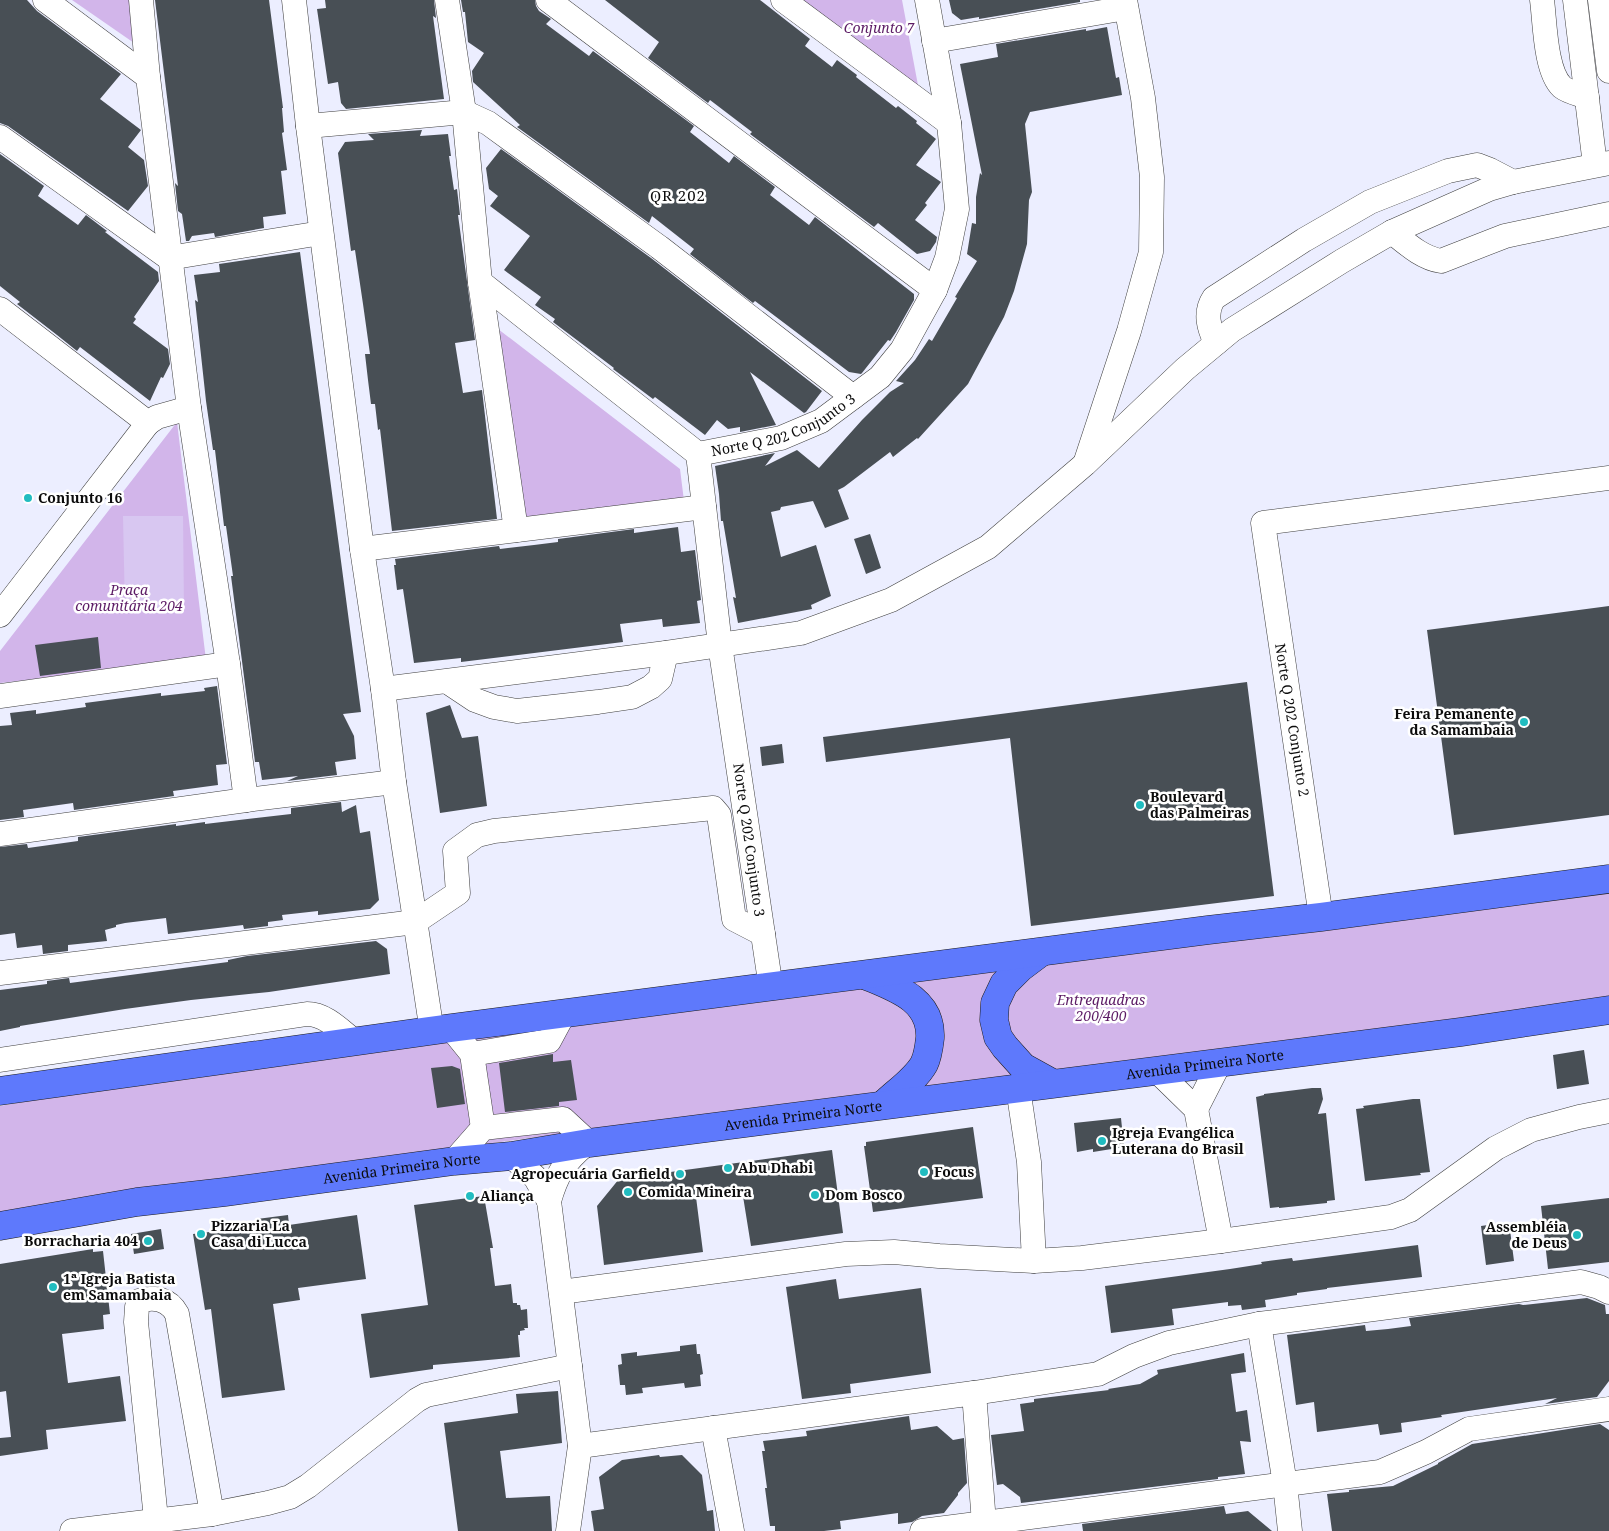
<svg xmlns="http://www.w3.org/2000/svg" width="1609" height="1531" viewBox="0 0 1609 1531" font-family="'Noto Serif',serif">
  <rect width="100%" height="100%" fill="#eceeff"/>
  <path fill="#d2b5ea" d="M72,0H134L137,45Z
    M798,0H902L920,96Z
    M489,322L680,469L685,509L516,525Z
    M177,422L206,660L0,683V651Z
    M1609,888V998C1073,1071 535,1130 0,1215V1106L127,1083Z"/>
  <path fill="#d8c7f1" d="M123,516H183L184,610L125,611Z"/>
  <path fill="#484f55" d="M0,0H27L37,11L121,74L100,99L141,130L128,147L144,160L148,186L128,211L8,126L0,123Z
    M155,0H269L283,108H282L284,132L282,133L287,170L281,171L286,214L263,217L264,228L215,237L214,233L192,236L189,241H186L182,214L178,211L175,183L178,186Z
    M325,0H434L436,18L433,16L444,99L346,109L341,103L338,82L328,84L317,9L326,8Z
    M461,0H535L536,6L539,11L551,19L546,24L589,56L593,51L694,126L690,132L729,163L734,156L775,187L770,195L809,225L815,217L914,294V300L896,332L890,341L888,340L862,373L861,374L849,372L755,301L753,303L690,254L694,249L652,216L649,223L517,127L520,125L473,82L472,71L484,53L468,42L465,12H463Z
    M605,0H760L810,39L805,46L832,67L837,60L857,75L856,77L896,108L898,106L917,121L916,123L936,139L916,165L941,182L925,203L927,205L915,220L937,237L936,242L930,251L917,254L878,223L874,227L750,134L752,132L710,100L708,103L648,58L659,42Z
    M949,0H1080V2L979,19V17L961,20L952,13Z
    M1107,27L1116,78L1119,77L1122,95L1030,112L1025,124L1032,192L1029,200L1027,244L1014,291L1004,317L968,384L918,439L917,438L893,457L890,452L844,487L838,490L849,519L825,528L813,501L781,507L780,510L771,512L781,557L816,545L831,596L811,605L812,609L738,623L733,597L736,598L723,521H721L719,494L715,466L775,453L765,466L797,450L819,468L862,420L890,392L904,383L896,381L915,360L929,339L932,341L957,298L955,297L977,261L967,254L972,223L976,224V197L980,173L982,175L960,64L998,57L996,44L1086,29V31Z
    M422,130L420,136L448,134L451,156H449L454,190L457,189L460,215H458L475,340L455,343L463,393L482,390L497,519L392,531L380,429L378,430L375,404H371L368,380L365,354H370L363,304L355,250L351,251L338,153L345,142L374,140L368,134Z
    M501,149L651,258L822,391L806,412L804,413L750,372L776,425L740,432V427L728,429L717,420L705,435L655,397L653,399L613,369L614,368L553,322L555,319L535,305L541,297L504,270L530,236L490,206L498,196L489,189L486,168Z
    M0,154L44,186L38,196L78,225L86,215L107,231L105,232L158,272L159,281L134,317L136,319L133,323L168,349L170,364L163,378L161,377L150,401L80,347L77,351L57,335L17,304L20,302L0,286Z
    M300,252L361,712L343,714L354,736L356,759L335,762L337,775L287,781L298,776L262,780L259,762H255L231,576H233L226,526H224L215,450H213L206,401L195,300L198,302L194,275L220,272L219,264Z
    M678,527L681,552L695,550L701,600L697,601L700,623L663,627L662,619L620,624L623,642L461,662V658L414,663L403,589L397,590L394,565H396L395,559L499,546L500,549L534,545L558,542V539L634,529V533Z
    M870,534L881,568L866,574L854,539Z
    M1609,606V815L1454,835L1427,630Z
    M98,637L101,668L40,676L35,645Z
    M1247,682L1274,896L1031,926L1010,738L826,762L823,737Z
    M217,686L227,764L216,765L218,785L173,791L174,796L74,810L73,803L23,810L24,817L0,820V726L12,725L10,713L36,710V714L86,707L85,703L161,693V696L205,691L204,688Z
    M450,705L462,738L478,736L487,806L440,813L426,713Z
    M782,744L784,763L762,766L760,747Z
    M341,802L342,812L356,805L360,833L370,831L379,900L370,909L318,915V911L282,915L283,920L268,922V926L244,929L243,925L168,934L166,918L125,923L116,925V927L105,930L107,941L68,945V951L43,954L42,945L17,948L15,933L0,935V847L27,844L28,848L78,841V837L176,824V826L205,822V824L291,814V808Z
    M376,941L387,949L390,974L269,992L191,1000L125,1009L20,1026V1027L0,1031V990L47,984V981L69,978L70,983L228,962V960L247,956Z
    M1584,1050L1589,1084L1557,1089L1553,1055Z
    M553,1054V1062L571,1060L577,1100L559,1102V1106L505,1112L499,1063Z
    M452,1066L460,1069L465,1104L437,1108L431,1068Z
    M1312,1088H1321L1323,1099L1318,1114L1326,1113L1335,1200L1327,1201V1203L1279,1208V1207L1270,1208L1256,1097L1264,1095V1094Z
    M1413,1099H1420L1430,1172L1420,1173L1421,1175L1365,1181L1356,1109L1364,1108L1363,1106Z
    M1121,1118L1124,1147L1093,1152V1149L1077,1152L1074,1123Z
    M973,1127L983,1198L873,1212L864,1146H866V1142Z
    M832,1150L843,1233L751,1246L742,1190L696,1197L703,1252L604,1265L597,1206L619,1179Z
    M484,1196L493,1248H490L495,1286L511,1284L513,1303H517V1305H520L521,1310L527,1309L528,1328H524L525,1330L520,1331V1335H518L520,1357L433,1365V1369L370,1378L361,1314L428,1305L414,1205Z
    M1609,1198V1262L1548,1269L1541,1206Z
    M288,1215L289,1225L357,1215L366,1279L298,1288L300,1300L273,1304L285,1390L222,1398L211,1309L205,1310L193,1234L258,1226L257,1219Z
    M1509,1222L1514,1261L1486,1265L1481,1226Z
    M161,1229L164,1249L134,1254L131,1234Z
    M1418,1245L1422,1277L1327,1288V1289L1297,1293V1295L1265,1300L1266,1307L1242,1310L1241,1305L1228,1306V1302L1172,1309L1174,1325L1111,1333L1105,1286L1230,1269L1262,1264L1261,1262L1292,1258L1293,1261Z
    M93,1249V1252L103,1251L110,1314L103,1315L104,1329L62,1334L68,1383L120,1376L126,1421L46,1430L48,1449L0,1456V1438L11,1437L6,1391L0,1392V1264Z
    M836,1279L839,1299L921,1288L931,1373L850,1384L851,1393L802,1399L786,1287Z
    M1587,1298L1605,1305L1606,1314H1609V1381L1597,1397L1545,1404L1557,1398L1441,1415L1442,1417L1401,1423L1402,1432L1380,1435L1378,1424L1317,1432L1314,1402L1296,1405L1287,1335L1365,1325L1366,1331L1388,1329L1411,1326L1409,1318L1519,1304L1523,1305Z
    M696,1344L697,1354H700L703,1374L700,1375L701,1386L685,1388L684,1383L642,1388L643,1393L626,1395L625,1385H620L618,1365L622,1364L621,1354L637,1352V1356L680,1351V1346Z
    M1244,1353L1246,1372L1231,1374L1236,1412L1247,1410L1251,1442L1240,1441L1245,1474L1218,1477V1479L1021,1503L1020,1497L1003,1484L997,1485L991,1435L1024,1431L1020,1404L1034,1402V1399L1109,1390L1108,1389L1140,1384L1158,1374L1157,1370Z
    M558,1391L562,1443L500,1451L506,1498L550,1496L552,1531H458L444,1423L518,1413L516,1394Z
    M909,1416L911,1430L937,1426L953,1440L964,1438L967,1483L958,1493V1495L944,1513L922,1516L912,1522L898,1524V1513L840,1521L841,1529L824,1531H775V1526H770L765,1488H767L762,1451H765L763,1441L807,1436L806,1431Z
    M1600,1424L1609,1430V1531H1332L1327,1494L1349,1492V1490L1393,1486L1438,1464V1463L1472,1444Z
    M659,1455L660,1457L682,1455L702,1475L707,1511L713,1510L715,1531H594L591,1511L604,1509L599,1477L622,1460Z
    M1224,1506L1226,1514L1248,1511L1272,1531H1083L1082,1524Z"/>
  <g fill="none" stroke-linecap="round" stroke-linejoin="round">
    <g stroke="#3f3f3f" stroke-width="25">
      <g id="minor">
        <path d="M45,0L148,77L189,408L228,664L246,800"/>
        <path d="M141,0L148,77"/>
        <path d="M294,0L308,126L362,549L383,689L394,782L432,1032"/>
        <path d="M447,0L464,112L480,282L516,530"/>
        <path d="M548,0L935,290"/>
        <path d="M783,0L949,123"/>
        <path d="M1542,0C1545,22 1545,71 1562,87C1568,92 1579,94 1587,97"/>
        <path d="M1575,0L1595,165"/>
        <path d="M1600,0L1609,71"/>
        <path d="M934,41L1126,8"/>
        <path d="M308,126L464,112L488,123L659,247L853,397"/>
        <path d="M0,137L169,258L321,233"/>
        <path d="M1392,232C1407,244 1422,258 1441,261L1505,236L1609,214"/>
        <path d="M480,282L698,454"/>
        <path d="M0,309L148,423L157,417L189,408"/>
        <path d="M1216,343C1209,328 1204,313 1214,298L1304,240L1370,202L1448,171L1477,165L1490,170L1513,182"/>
        <path d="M1086,461L1129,331L1151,252L1152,177L1143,98L1125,0"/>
        <path d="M362,549L704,507"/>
        <path d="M0,615L148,423"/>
        <path d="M448,682L475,700L494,707L517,711L598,702L632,697L651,687L660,679L666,653"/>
        <path d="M383,689L666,653L801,633L891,600L988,547L1085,464L1185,369L1232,330L1342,261L1392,232L1489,189L1513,182L1609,163"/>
        <path d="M0,696L228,664"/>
        <path d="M0,834L246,800L394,782"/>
        <path d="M1321,917L1263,523L1609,478"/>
        <path d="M0,973L415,922L458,893L455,851L477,835L494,831L713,808L719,815L734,919L763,934"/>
        <path id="s1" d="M771,988L720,645L698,454L781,438L821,421L880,377L902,350L935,290L947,258L957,209L949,123L927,0"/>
        <path d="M451,1028L472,1054L483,1128"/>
        <path d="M472,1054L549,1041L563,1015"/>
        <path d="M0,1060L307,1014C326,1014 341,1031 355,1042"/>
        <path d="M1156,1070L1196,1109L1221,1241"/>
        <path d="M1018,1088L1029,1162L1034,1261"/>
        <path d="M1196,1109L1220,1062"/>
        <path d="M511,1156L535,1177L549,1201"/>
        <path d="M454,1161L483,1128L563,1119L589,1143"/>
        <path d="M561,1292L846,1254L894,1252L939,1256L1034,1261L1082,1258L1221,1241L1391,1217L1410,1210L1496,1148L1531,1130L1579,1117L1609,1111"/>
        <path d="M1259,1324L1285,1484L1290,1531"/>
        <path d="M974,1393L1098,1374L1134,1356L1169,1343L1259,1324L1581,1282L1599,1287L1609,1292"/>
        <path d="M713,1428L732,1531"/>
        <path d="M580,1446L974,1393L984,1523"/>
        <path d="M156,1519L136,1322L137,1307L139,1301C155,1296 169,1299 177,1314L212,1514"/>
        <path d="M72,1531L212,1514L268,1503L290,1497L308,1486L417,1400L426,1395L570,1366"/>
        <path d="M568,1531L580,1446L549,1201C557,1174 564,1162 586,1144"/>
        <path d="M922,1531L1380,1472L1426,1452L1469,1429L1609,1409"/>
      </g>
    </g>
    <g stroke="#1d1d1d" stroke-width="29">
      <g id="major">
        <path d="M1040,953L1020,968L1004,984L995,1003L994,1020L998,1037L1005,1047L1023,1067L1052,1083"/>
        <path d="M867,976C896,988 932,1000 930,1038C929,1047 928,1056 924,1064C915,1080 896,1092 883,1105"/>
        <path d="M0,1091L451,1028L1208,930L1321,917L1609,879"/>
        <path id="s2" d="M0,1226L137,1202L225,1192L454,1161L511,1156L589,1143L1461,1032L1609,1010"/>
      </g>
    </g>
    <use href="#minor" stroke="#fff" stroke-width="24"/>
    <use href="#major" stroke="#5e79fc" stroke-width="28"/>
  </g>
  <g fill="#21bcc0" stroke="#fff" stroke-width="2">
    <circle cx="28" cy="498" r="5"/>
    <circle cx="1524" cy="722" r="5"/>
    <circle cx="1140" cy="805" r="5"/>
    <circle cx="1102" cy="1141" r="5"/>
    <circle cx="728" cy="1168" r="5"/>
    <circle cx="924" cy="1172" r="5"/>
    <circle cx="680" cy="1174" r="5"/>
    <circle cx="628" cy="1192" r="5"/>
    <circle cx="815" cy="1195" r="5"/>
    <circle cx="470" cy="1196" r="5"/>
    <circle cx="201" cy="1234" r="5"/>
    <circle cx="1577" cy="1235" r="5"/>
    <circle cx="148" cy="1241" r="5"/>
    <circle cx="53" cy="1287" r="5"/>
  </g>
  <g text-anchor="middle" stroke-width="5" stroke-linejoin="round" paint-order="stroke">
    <g font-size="14" font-style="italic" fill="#5c1b65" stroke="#fff">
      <text x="879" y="33">Conjunto 7</text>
      <text x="129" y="595">Praça<tspan x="129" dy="16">comunitária 204</tspan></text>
      <text x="1101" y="1005">Entrequadras<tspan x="1101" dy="16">200/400</tspan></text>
    </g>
    <g font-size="14" fill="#0c0c0c" stroke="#fff">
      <text dy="5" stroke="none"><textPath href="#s1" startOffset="630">Norte Q 202 Conjunto 3</textPath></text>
      <text transform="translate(1292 720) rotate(81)" y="5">Norte Q 202 Conjunto 2</text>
      <text transform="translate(749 840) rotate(82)" y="5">Norte Q 202 Conjunto 3</text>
      <text dy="5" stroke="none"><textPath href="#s2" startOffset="1216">Avenida Primeira Norte</textPath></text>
      <text dy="5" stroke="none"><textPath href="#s2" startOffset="811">Avenida Primeira Norte</textPath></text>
      <text dy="5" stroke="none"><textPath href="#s2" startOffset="406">Avenida Primeira Norte</textPath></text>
    </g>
    <g font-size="14" font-weight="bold" fill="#0c0c0c" stroke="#fff" text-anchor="start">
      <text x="38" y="503">Conjunto 16</text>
      <text x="1514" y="719" text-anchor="end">Feira Pemanente<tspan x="1514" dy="16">da Samambaia</tspan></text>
      <text x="1150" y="802">Boulevard<tspan x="1150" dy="16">das Palmeiras</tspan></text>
      <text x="1112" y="1138">Igreja Evangélica<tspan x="1112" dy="16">Luterana do Brasil</tspan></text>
      <text x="738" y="1173">Abu Dhabi</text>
      <text x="934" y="1177">Focus</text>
      <text x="670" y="1179" text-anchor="end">Agropecuária Garfield</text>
      <text x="638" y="1197">Comida Mineira</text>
      <text x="825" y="1200">Dom Bosco</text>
      <text x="480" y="1201">Aliança</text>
      <text x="211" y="1231">Pizzaria La<tspan x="211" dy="16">Casa di Lucca</tspan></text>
      <text x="1567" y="1232" text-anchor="end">Assembléia<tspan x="1567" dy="16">de Deus</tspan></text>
      <text x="138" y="1246" text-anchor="end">Borracharia 404</text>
      <text x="63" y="1284">1ª Igreja Batista<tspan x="63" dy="16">em Samambaia</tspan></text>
    </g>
    <g font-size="15" letter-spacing="1" fill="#0c0c0c" stroke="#fff">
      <text x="678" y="201">QR 202</text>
    </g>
  </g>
</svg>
